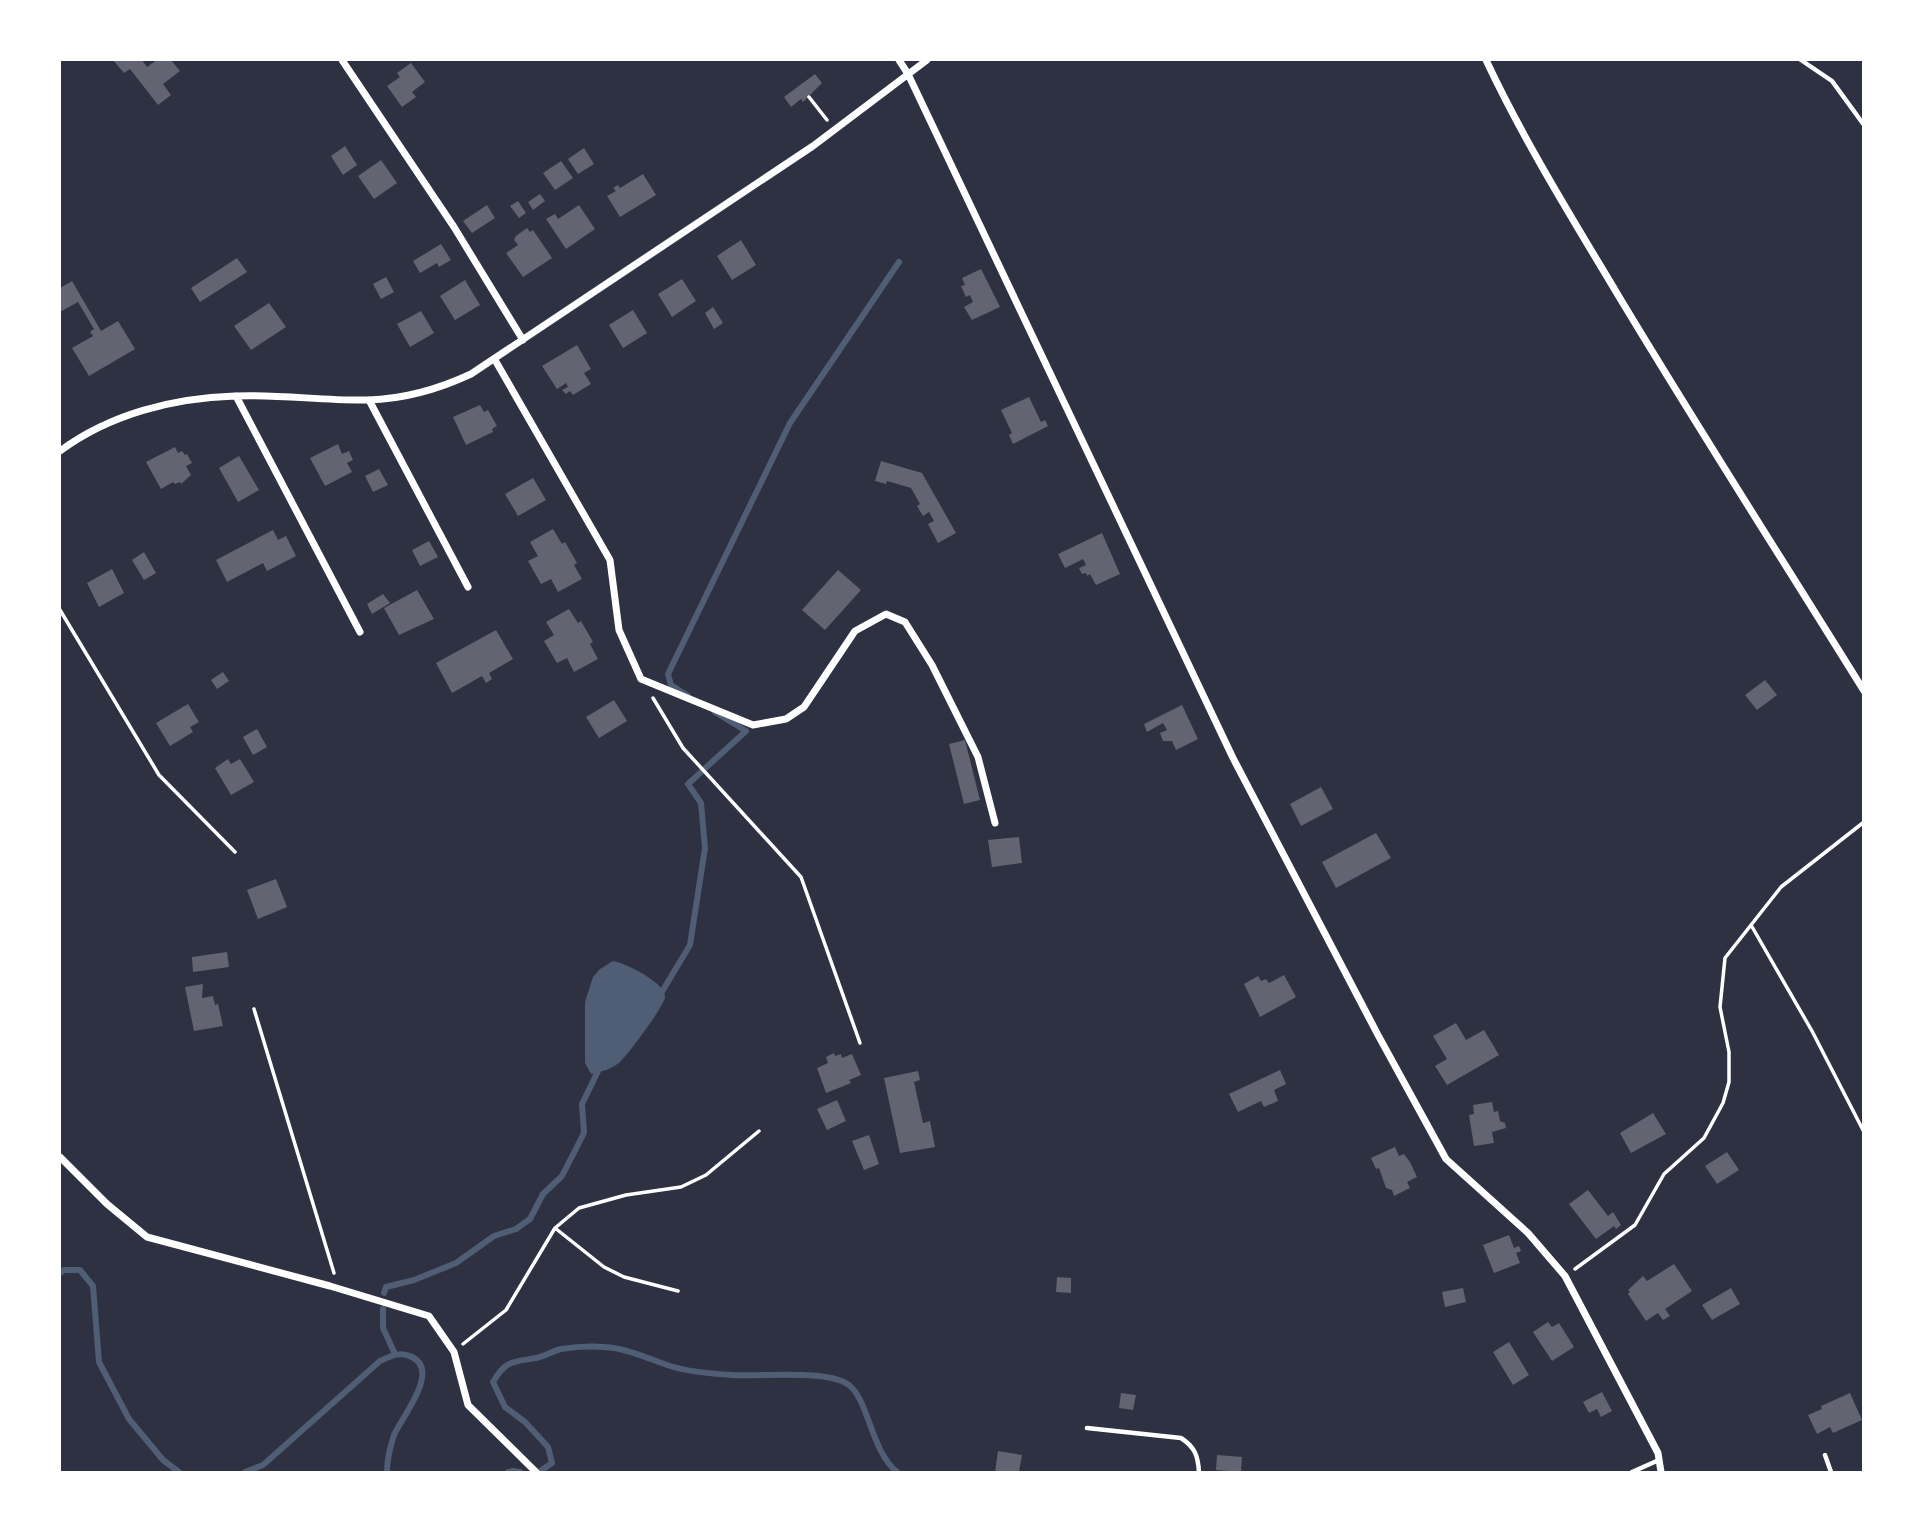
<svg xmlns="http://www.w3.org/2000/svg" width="1923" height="1532" viewBox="0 0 1923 1532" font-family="'Asap Condensed',sans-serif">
  <rect width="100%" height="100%" fill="#2d3142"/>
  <path fill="#4f5d75" d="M613,961C626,963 666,983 665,997C665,1005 629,1053 621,1061C614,1068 602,1072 591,1074L585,1063V1002L593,977L600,969Z"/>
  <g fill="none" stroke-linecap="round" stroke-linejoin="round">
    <path stroke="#4f5d75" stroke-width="6" d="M688,696L671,685L668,674L790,423L899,262
      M660,995L690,945L705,848L701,803L688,784L746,731L715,712
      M60,1273L64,1270H80L93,1286L99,1362L129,1419L163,1460L179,1472
      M384,1293L386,1287L414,1280L456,1263L494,1236L516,1229L530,1219L543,1194L562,1176L584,1133L582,1104L600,1067
      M383,1309V1328L395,1354
      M245,1472L263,1465L380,1361C391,1356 400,1351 412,1357C441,1371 401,1418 394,1435C390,1447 387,1460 387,1472
      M508,1472L513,1471L520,1472
      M539,1472L552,1463L548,1447L525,1422L505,1407L493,1382C506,1360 513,1362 536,1358C545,1356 553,1351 561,1349C574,1347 591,1346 604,1347C627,1348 649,1359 670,1366C689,1372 714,1374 733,1375C761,1377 828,1369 849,1385C869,1401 871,1451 897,1472"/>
  </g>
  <path fill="#626471" d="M113,60H142L147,67L157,60H171L180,71L163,84L171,95L158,105L130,69L124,73Z
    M411,63L425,82L412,92L416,97L402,107L387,86L400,77L397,73Z
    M815,74L822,83L803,102L801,99L791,107L784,97Z
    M345,146L357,165L343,175L331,156Z
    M584,148L594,164L578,174L568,159Z
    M381,160L397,183L374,199L358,176Z
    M561,161L573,178L555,190L543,173Z
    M643,174L656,195L620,217L607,196L616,191L613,188L618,185L620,188Z
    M540,194L545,201L533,210L528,202Z
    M518,201L526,213L519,218L510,206Z
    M487,205L495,218L472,233L463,221Z
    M579,205L595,229L566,249L546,219L555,214L558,219Z
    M527,228L530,232L533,230L552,258L523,277L506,253L518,245L514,240L516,236Z
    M741,240L756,265L732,280L717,256Z
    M441,244L451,260L439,267L437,263L420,273L413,261Z
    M237,258L247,272L200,302L191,288Z
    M981,269L1000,307L972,320L964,307L973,302L970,295L966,297L961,286L965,285L962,278Z
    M386,277L394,292L381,299L373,284Z
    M682,279L696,301L672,317L658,294Z
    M465,280L480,305L455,320L440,296Z
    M72,281L101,331L118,321L135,349L89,376L72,348L93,336L90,332L94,329L78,302L60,312V288Z
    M269,303L286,327L251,350L234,326Z
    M713,307L723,323L714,329L705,313Z
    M633,310L647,333L623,348L609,325Z
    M421,311L434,333L410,347L397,324Z
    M577,345L591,369L584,373L591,384L573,395L570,391L566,394L562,390L568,387L566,383L557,389L542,366Z
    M1029,397L1041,422L1045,420L1048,426L1013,444L1009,435L1012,433L1001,410Z
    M480,405L484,412L488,410L497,426L492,429L493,432L466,445L453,417Z
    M338,444L342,454L349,451L353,460L347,463L352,472L325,486L310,458Z
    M175,447L178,453L182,451L185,455L187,454L192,463L186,466L191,475L181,484L180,482L175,484L173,482L161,489L146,462Z
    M239,456L259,490L238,502L219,468Z
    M881,461L922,473L956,533L938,543L928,524L934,521L929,512L923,516L917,506L920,504L911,488L887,481L886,484L875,481Z
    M379,469L388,485L373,492L365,476Z
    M533,478L546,500L518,516L505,494Z
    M553,529L562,544L565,542L577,563L574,565L582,579L558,592L551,579L541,584L528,561L538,556L530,542Z
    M273,530L278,540L286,536L296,556L267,571L263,563L227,582L216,560Z
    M1102,533L1120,574L1096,585L1090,574L1087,576L1086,573L1082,574L1079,568L1086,565L1083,559L1065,568L1058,554Z
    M429,541L438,557L420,566L412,550Z
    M144,552L156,573L144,580L132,560Z
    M112,569L124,593L99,607L87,583Z
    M838,570L861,590L825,630L802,610Z
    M417,590L434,619L399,635L384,608Z
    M383,594L390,603L372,614L367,604Z
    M569,609L578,623L581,621L593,642L590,644L598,659L574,672L567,658L557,663L544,641L554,635L546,622Z
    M496,630L513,659L489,673L492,679L486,683L482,676L452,693L436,663Z
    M223,672L229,681L217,689L211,680Z
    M1765,680L1777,695L1757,710L1745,695Z
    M614,700L627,721L599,738L586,717Z
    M188,704L199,722L190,727L193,732L170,746L156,723Z
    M1182,705L1198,739L1176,750L1172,741H1163L1160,733L1167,730L1163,723L1147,732L1144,724Z
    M257,729L267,747L253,755L243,737Z
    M965,740L980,800L964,804L949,744Z
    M228,759L231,764L240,759L254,782L231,795L215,768Z
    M1321,787L1333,809L1301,826L1290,804Z
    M1376,833L1391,858L1336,888L1322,862Z
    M1019,837L1022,863L992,867L988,840Z
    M276,879L287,907L258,919L247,890Z
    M227,952L229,967L193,972L192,957Z
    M1284,975L1296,997L1260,1017L1244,984L1258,976L1261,981L1266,979L1269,983Z
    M203,984L202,998L213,996L215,1005L218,1004L223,1026L194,1031L185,987Z
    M1456,1023L1466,1040L1484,1030L1499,1055L1447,1085L1435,1066L1447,1059L1433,1036Z
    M834,1053L835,1056L841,1054L842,1058L852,1054L861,1075L849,1080L851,1083L826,1093L817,1068L828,1063L826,1057Z
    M1280,1070L1286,1084L1274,1090L1278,1101L1264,1107L1261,1101L1238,1112L1229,1094Z
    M918,1071L920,1080L914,1082L923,1123L930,1121L935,1147L900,1153L884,1078Z
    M837,1100L846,1121L827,1130L817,1109Z
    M1492,1102L1494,1112L1498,1111L1500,1121L1505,1123L1506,1128L1492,1132L1494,1143L1474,1146L1469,1115L1474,1114L1473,1105Z
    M1653,1113L1666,1134L1631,1153L1620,1133Z
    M869,1135L879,1164L864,1170L852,1141Z
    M1395,1147L1399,1156L1404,1154L1410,1162L1417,1177L1407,1182L1410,1188L1394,1196L1392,1190L1386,1188L1379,1168L1376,1169L1371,1158Z
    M1727,1152L1739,1170L1717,1184L1705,1166Z
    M1588,1190L1608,1216L1613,1212L1621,1225L1616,1229L1614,1226L1596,1239L1569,1204Z
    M1509,1235L1514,1248L1519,1246L1521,1251L1516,1253L1520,1263L1494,1273L1483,1245Z
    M1674,1264L1692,1291L1665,1309L1670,1316L1663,1320L1658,1313L1646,1321L1628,1294L1630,1292L1628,1290L1643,1276L1647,1281Z
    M1057,1277L1071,1278V1293L1056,1292Z
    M1463,1288L1466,1302L1445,1307L1442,1292Z
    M1731,1288L1740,1304L1712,1320L1702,1305Z
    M1548,1322L1552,1327L1559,1323L1574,1347L1552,1361L1533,1332Z
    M1509,1342L1529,1375L1513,1385L1493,1352Z
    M1602,1392L1612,1411L1601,1417L1597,1409L1589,1413L1583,1402Z
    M1121,1393L1136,1395L1133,1410L1119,1408Z
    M1850,1393L1862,1420L1833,1433L1830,1427L1817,1434L1808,1415L1822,1409L1821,1406Z
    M998,1451L1022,1455L1019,1472H995Z
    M1217,1455L1242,1457L1241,1472L1216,1470Z"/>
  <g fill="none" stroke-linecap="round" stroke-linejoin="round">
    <path stroke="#fff" stroke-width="3.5" d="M809,97L827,120
      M60,610L159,775L235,852
      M653,698L683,748L801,877L860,1043
      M1751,925L1812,1031L1864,1132
      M254,1009L334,1273
      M555,1228L604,1267L624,1277L678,1291
      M1575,1269L1635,1225L1664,1174L1704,1138L1723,1103L1729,1082V1052L1720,1007L1725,958L1781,887L1864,822
      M463,1344L506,1310L555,1228L579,1208L626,1195L681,1187L706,1175L759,1131"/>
    <path stroke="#fff" stroke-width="4.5" d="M1801,60L1832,81L1864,125
      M1087,1428L1181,1438C1195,1447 1198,1456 1199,1472
      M1825,1455L1831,1472
      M1632,1472L1659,1460"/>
    <path stroke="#fff" stroke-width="7" d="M342,60L454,227L523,340
      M899,60L908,74L1233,758L1378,1035L1446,1159L1528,1233L1565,1276L1658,1453L1661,1472
      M1486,60C1524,141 1572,218 1618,295C1698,428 1782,559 1864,691
      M495,360L610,560L619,630L641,679L753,725L786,719L804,707L855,631L886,614L905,622L932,665L978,757L995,823
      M236,396L360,632
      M369,400L468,587
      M60,451C110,414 173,398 235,396C279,394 324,401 368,400C403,399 439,389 471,374L813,146L927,60
      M60,1157L107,1204L147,1237L330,1286L429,1316L454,1352L468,1405L536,1472"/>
  </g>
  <rect width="1923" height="1532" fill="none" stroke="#ffffff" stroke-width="122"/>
</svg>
